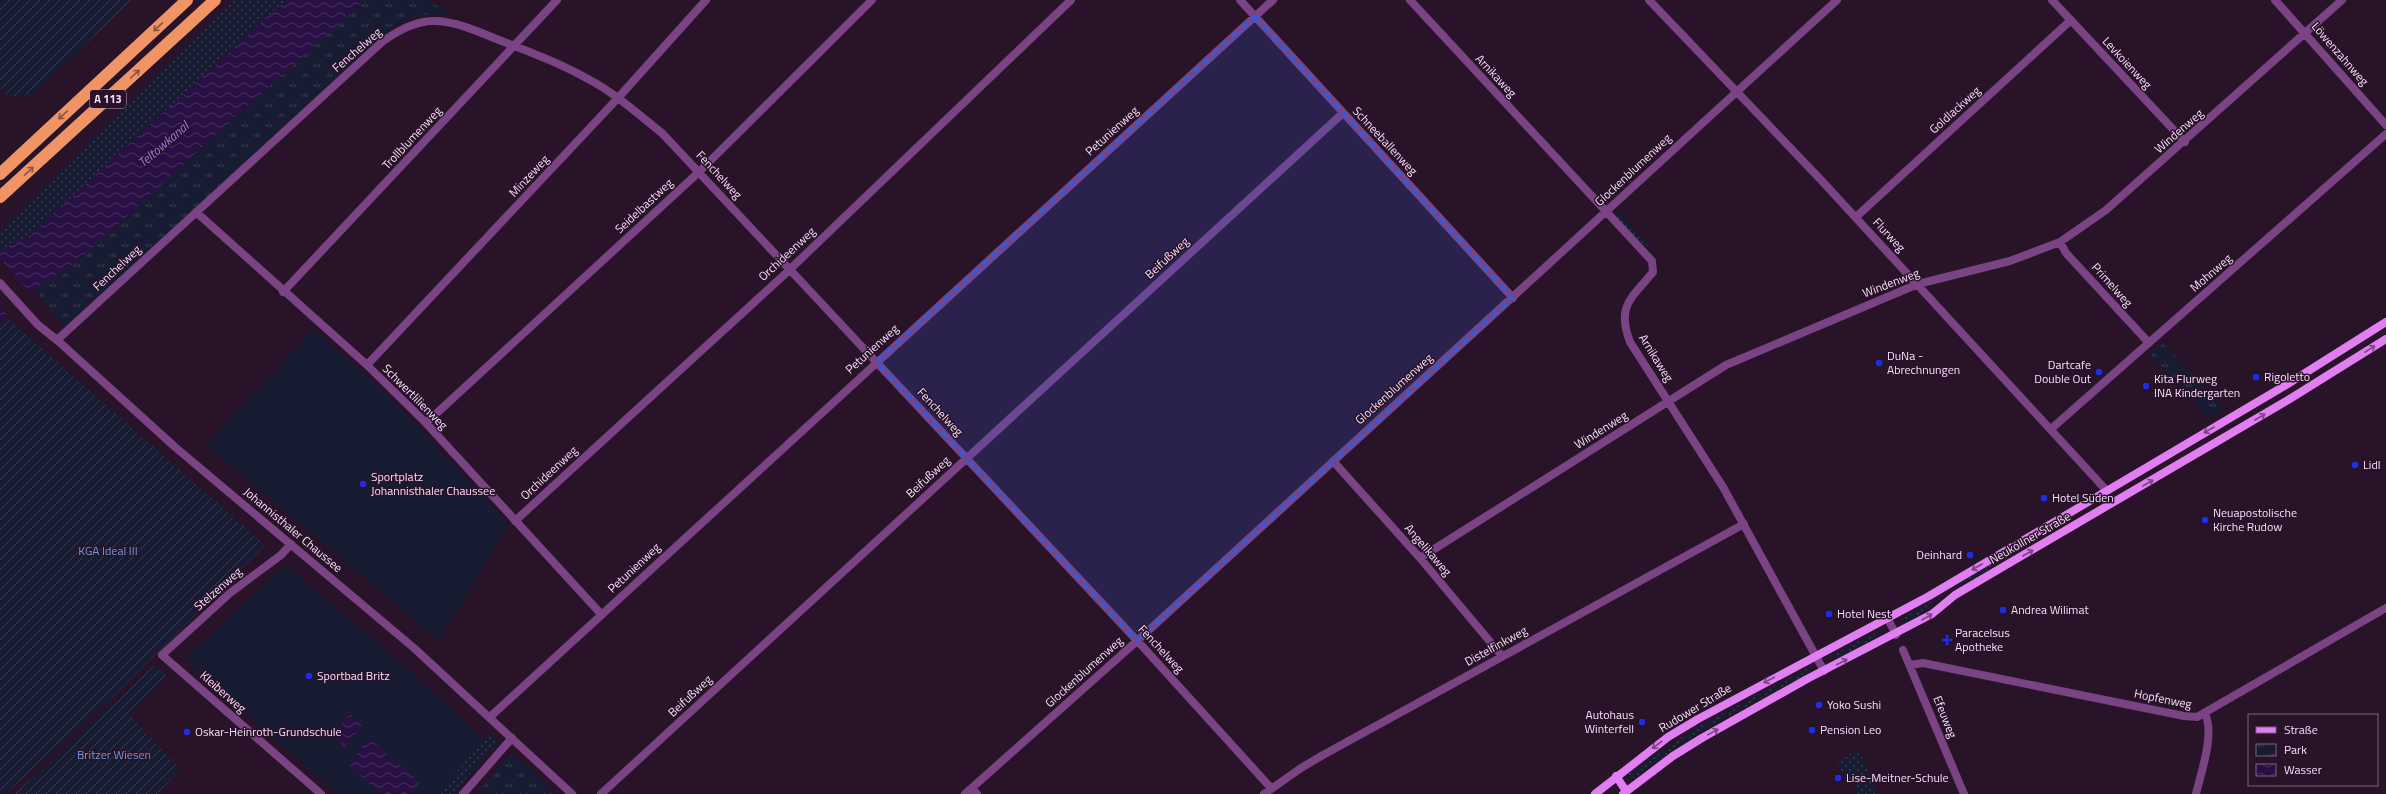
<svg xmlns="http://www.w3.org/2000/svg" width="2386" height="794" viewBox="0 0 2386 794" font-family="'Titillium Web',sans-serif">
  <defs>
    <pattern id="grass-dots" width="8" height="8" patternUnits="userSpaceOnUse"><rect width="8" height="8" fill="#171c32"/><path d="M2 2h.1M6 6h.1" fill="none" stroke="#3a3d51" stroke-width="1.8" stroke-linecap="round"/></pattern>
    <pattern id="park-tufts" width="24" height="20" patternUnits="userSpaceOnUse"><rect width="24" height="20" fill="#171c32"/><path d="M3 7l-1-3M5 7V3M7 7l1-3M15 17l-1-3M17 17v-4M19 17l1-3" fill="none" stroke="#3a3d51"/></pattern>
    <pattern id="garden-furrows" width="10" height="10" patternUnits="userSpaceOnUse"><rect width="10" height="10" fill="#171c32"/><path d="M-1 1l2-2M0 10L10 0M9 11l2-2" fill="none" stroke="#3a3d51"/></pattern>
    <pattern id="water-waves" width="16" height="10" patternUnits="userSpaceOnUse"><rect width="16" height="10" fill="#281044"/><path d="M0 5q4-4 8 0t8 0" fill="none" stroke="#483260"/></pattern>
  </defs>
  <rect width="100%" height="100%" fill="#281328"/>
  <path fill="url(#grass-dots)" d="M234,0H286L27,238L0,250V229Z
    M1619,212L1654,251L1633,236L1614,215Z
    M2036,537L2038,540L1957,587L1956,584Z
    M1939,597L1941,598L1920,614L1904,623L1902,619Z
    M1875,633L1877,637L1836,659L1834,654Z
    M1812,666L1813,668L1809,673L1700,731L1631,780L1627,778V775L1698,727Z
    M491,732L496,737L497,746L489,752L452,794H437Z
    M1858,748L1877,794H1858L1837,764Z"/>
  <path fill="url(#park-tufts)" d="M364,0H429L450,14L420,15L395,25L65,327L34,289L74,264Z
    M2162,342L2224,409L2209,418L2149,353Z
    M509,755H515L556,794H476Z"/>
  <path fill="url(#garden-furrows)" d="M0,0H132L28,99L25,95L9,97L0,89Z
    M6,317L265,545L113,697L5,794H0V323Z
    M154,666L167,677L129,714L180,769L157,794H15Z"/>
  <path fill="#171c32" d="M314,329L387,394L509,524L439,641L206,444Z
    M283,567L290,569L431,690L484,740L437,794H338L188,663V656Z"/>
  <path fill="url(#water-waves)" d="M286,0H364L74,264L34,289L0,323V250L27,238Z
    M350,714L362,725L345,747L332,735Z
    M369,739L420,782L410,794H382L348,764Z"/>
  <path fill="#281328" d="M0,259L32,294L9,317L0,307Z"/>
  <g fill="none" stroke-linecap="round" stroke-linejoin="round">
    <path stroke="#7a4383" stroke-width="8" d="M1240,0L1513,298
      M1410,0L1652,261L1653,272C1632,298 1616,305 1630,342L1723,487L1824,671
      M1649,0L1822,181L2107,491
      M2052,0L2185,142
      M2275,0L2386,125
      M196,212L367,365L426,423L601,614
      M1856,217L2071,20
      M2060,242L2066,253L2149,343
      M283,292L557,0
      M57,340L383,41C398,31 416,20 436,21C458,22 479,32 499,40C530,52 560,63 588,79C615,93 638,114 662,133L1143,647L1271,788
      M367,365L618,98L706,0
      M426,423L699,172L872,0
      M2051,429L2386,134
      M1333,461L1420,558L1502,656
      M515,521L784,275L1071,0
      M291,544L281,555L230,593L162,655L321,794
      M1420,558L1726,365L1918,284L2010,261L2060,242L2106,210L2342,0
      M1888,619L1896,635
      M1903,650L1964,794
      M1910,665L1923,663L2184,716L2197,717L2386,608
      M490,717L1273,0
      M972,788L977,794
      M463,794L512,738
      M601,794L1343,113
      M965,794L1137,641L1837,0
      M1264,794L1301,768L1323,755L1744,524
      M2196,794C2201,772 2215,734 2205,714"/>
    <path stroke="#7a4383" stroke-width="8" d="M0,283L38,325L57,340L175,447L414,648L572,794"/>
    <path stroke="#e07ef2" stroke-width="8" d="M1616,776L1626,791
      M1595,794L1668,737L1698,719L1929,596L2286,385L2386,322
      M1623,794L1673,756L1702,738L1807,679L1932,614L1955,595L2288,400L2386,339"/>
    <path stroke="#f09465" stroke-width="12" d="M0,174L187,0
      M0,197L215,0"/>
  </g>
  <defs><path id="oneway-shaft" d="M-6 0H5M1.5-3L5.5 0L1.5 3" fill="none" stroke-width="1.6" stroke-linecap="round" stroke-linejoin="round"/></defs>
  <g stroke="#8c5446">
    <use href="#oneway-shaft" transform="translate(158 27) rotate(137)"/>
    <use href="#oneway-shaft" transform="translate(135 74) rotate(-43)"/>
    <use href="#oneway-shaft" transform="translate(63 115) rotate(137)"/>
    <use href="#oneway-shaft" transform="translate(29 171) rotate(-43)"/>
  </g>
  <g stroke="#7b4383">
    <use href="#oneway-shaft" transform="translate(2370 349) rotate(-32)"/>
    <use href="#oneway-shaft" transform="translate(2260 417) rotate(-30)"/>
    <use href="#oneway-shaft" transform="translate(2209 430) rotate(150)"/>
    <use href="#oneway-shaft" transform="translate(2148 483) rotate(-30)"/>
    <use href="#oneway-shaft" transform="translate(2028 553) rotate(-30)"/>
    <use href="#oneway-shaft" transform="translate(1977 567) rotate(150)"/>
    <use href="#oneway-shaft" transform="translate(1927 617) rotate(-30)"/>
    <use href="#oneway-shaft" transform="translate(1842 662) rotate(-27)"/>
    <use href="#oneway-shaft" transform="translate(1769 680) rotate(152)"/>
    <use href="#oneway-shaft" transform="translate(1713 732) rotate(-29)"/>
    <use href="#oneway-shaft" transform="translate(1657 745) rotate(143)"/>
  </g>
  <path fill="#335cdc" fill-opacity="0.2" stroke="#335cdc" stroke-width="3" stroke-dasharray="8 5" stroke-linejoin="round" d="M1255,16L1513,298L1137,641L876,362Z"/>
  <g fill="#1d2de9" stroke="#281328" stroke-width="1.5">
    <circle cx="1879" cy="363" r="4"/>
    <circle cx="2099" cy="372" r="4"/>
    <circle cx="2256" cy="377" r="4"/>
    <circle cx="2146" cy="386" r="4"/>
    <circle cx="2355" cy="465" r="4"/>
    <circle cx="363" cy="484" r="4"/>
    <circle cx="2044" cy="498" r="4"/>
    <circle cx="2205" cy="520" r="4"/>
    <circle cx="1970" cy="555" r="4"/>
    <circle cx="2003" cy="610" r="4"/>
    <circle cx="1829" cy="614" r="4"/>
    <path d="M1945 634h4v4h4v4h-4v4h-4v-4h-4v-4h4z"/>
    <circle cx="309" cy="676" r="4"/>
    <circle cx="1819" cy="705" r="4"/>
    <circle cx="1642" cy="722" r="4"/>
    <circle cx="1812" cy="730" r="4"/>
    <circle cx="187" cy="732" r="4"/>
    <circle cx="1838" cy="778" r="4"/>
  </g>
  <g text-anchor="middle" stroke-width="3" stroke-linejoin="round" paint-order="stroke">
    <rect fill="#281328" stroke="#bba1bc" stroke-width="1" x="90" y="90" width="36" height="18" rx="3"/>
    <g font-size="11" font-weight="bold" fill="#fadefc">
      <text x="108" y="103">A 113</text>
    </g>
    <g font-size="12" fill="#fadefc" stroke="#281328">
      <text transform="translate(357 50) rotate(-41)" y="4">Fenchelweg</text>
      <text transform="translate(2340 54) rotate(49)" y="4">Löwenzahnweg</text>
      <text transform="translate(2127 63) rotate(47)" y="4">Levkoienweg</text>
      <text transform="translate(1496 76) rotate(47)" y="4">Arnikaweg</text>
      <text transform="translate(1955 110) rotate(-42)" y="4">Goldlackweg</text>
      <text transform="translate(1112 131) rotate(-42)" y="4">Petunienweg</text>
      <text transform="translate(2179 131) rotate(-41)" y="4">Windenweg</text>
      <text transform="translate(412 138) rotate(-47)" y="4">Trollblumenweg</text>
      <text transform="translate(1385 141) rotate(47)" y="4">Schneeballenweg</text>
      <text transform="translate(1633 170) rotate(-43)" y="4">Glockenblumenweg</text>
      <text transform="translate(719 175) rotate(47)" y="4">Fenchelweg</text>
      <text transform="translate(529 176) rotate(-47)" y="4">Minzeweg</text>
      <text transform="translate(644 206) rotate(-43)" y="4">Seidelbastweg</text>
      <text transform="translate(1889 235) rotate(47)" y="4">Flurweg</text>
      <text transform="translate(787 254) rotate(-43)" y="4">Orchideenweg</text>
      <text transform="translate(1167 258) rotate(-43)" y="4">Beifußweg</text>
      <text transform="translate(117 268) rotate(-43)" y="4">Fenchelweg</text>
      <text transform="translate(2211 273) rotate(-41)" y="4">Mohnweg</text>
      <text transform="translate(1891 283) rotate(-21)" y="4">Windenweg</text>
      <text transform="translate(2112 285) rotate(48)" y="4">Primelweg</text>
      <text transform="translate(872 349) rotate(-42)" y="4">Petunienweg</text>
      <text transform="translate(1656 358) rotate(58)" y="4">Arnikaweg</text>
      <text transform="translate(1394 389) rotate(-42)" y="4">Glockenblumenweg</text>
      <text transform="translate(415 397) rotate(45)" y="4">Schwertlilienweg</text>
      <text transform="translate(940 412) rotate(47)" y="4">Fenchelweg</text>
      <text transform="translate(1601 430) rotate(-32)" y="4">Windenweg</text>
      <text transform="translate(549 473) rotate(-43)" y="4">Orchideenweg</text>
      <text transform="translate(928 477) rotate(-43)" y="4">Beifußweg</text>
      <text transform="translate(293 530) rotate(40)" y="4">Johannisthaler Chaussee</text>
      <text transform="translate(2030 538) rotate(-30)" y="4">Neuköllner Straße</text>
      <text transform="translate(1428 550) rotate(49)" y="4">Angelikaweg</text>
      <text transform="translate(634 568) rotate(-43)" y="4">Petunienweg</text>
      <text transform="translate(218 589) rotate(-41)" y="4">Stelzenweg</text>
      <text transform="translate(1496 646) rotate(-29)" y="4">Distelfinkweg</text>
      <text transform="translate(1161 649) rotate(47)" y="4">Fenchelweg</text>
      <text transform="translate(1084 672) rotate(-42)" y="4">Glockenblumenweg</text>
      <text transform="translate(223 692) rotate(41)" y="4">Kleiberweg</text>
      <text transform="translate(690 696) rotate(-43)" y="4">Beifußweg</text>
      <text transform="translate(2163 699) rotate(11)" y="4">Hopfenweg</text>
      <text transform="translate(1695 708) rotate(-31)" y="4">Rudower Straße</text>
      <text transform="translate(1945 717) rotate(68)" y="4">Efeuweg</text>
    </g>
    <g font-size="12" fill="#fadefc" stroke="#281328" text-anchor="start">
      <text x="1887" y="360">DuNa -<tspan x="1887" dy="14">Abrechnungen</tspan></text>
      <text x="2091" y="369" text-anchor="end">Dartcafe<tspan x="2091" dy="14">Double Out</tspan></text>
      <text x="2264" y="381">Rigoletto</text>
      <text x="2154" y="383">Kita Flurweg<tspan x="2154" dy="14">INA Kindergarten</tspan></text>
      <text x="2363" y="469">Lidl</text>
      <text x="371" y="481">Sportplatz<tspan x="371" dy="14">Johannisthaler Chaussee</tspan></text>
      <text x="2052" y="502">Hotel Süden</text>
      <text x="2213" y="517">Neuapostolische<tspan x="2213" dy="14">Kirche Rudow</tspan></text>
      <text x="1962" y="559" text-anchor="end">Deinhard</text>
      <text x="2011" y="614">Andrea Wilimat</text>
      <text x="1837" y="618">Hotel Nest</text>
      <text x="1955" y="637">Paracelsus<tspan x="1955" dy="14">Apotheke</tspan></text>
      <text x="317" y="680">Sportbad Britz</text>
      <text x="1827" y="709">Yoko Sushi</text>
      <text x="1634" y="719" text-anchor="end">Autohaus<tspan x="1634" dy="14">Winterfell</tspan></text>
      <text x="1820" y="734">Pension Leo</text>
      <text x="195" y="736">Oskar-Heinroth-Grundschule</text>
      <text x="1846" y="782">Lise-Meitner-Schule</text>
    </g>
    <g font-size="12" fill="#709bd6" stroke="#281328">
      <text x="108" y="555">KGA Ideal III</text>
      <text x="114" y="759">Britzer Wiesen</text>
    </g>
    <g font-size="13" font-style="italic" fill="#9976f1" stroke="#281328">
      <text transform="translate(163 144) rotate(-41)" y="5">Teltowkanal</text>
    </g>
  </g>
  <rect x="2248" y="714" width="130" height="72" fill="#281328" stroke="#7c647d"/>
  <rect x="2256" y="727" width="20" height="6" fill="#e07ef2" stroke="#7c647d"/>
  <text x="2284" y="734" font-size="12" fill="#fadefc">Straße</text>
  <rect x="2256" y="744" width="20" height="12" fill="url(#park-tufts)" stroke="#7c647d"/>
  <text x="2284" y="754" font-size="12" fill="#fadefc">Park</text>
  <rect x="2256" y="764" width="20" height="12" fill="url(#water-waves)" stroke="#7c647d"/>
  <text x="2284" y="774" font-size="12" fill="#fadefc">Wasser</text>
</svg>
